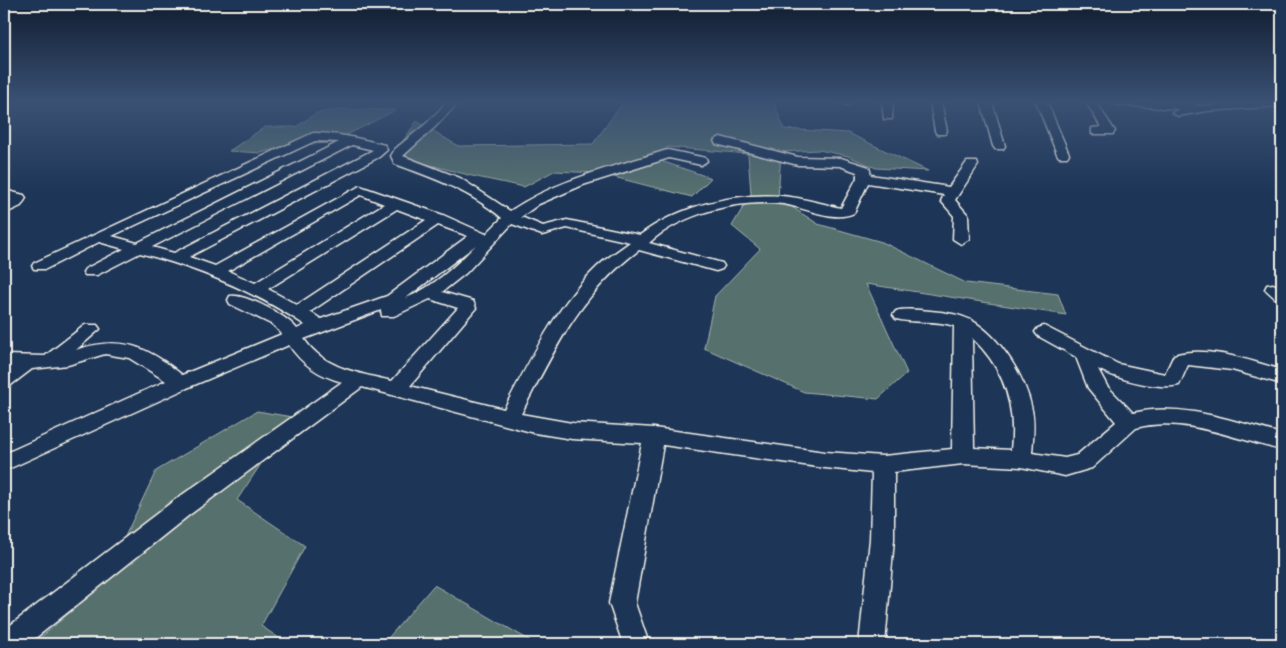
<svg xmlns="http://www.w3.org/2000/svg" width="1286" height="648" viewBox="0 0 1286 648" font-family="'Balsamiq Sans',sans-serif">
  <rect width="100%" height="100%" fill="#1d3557"/>
  <filter id="ink" filterUnits="userSpaceOnUse"><feTurbulence type="fractalNoise" baseFrequency=".02" numOctaves="2"/><feDisplacementMap in="SourceGraphic" scale="10" xChannelSelector="R" yChannelSelector="G"/><feConvolveMatrix kernelMatrix="1 2 1 2 8 2 1 2 1" color-interpolation-filters="sRGB"/></filter>
  <g filter="url(#ink)">
    <path fill="#56706e" stroke="#a5b0ab" d="M623,102H774L784,129L848,133L928,171L876,168L848,156L819,150L781,152L778,198L818,224L882,242L966,283L1058,294L1066,315L866,284L907,373L878,399L804,392L704,348L715,296L760,249L732,226L751,194L748,154L667,147L658,160L711,178L692,197L598,173L554,171L524,187L472,176L393,155L417,121L458,146L593,144Z
      M343,109L396,110L331,143L289,145L261,153L229,151L265,127H296L316,113Z
      M257,411L292,417L237,500L305,546L261,626L288,644H33L102,585L156,471Z
      M434,585L536,644H383Z"/>
    <g fill="none" stroke-linecap="round" stroke-linejoin="round">
      <g stroke="#f4f1e8" stroke-width="3">
        <path id="minor" d="M447,102H459L435,127L403,156L460,178L510,211C556,180 612,167 664,151L668,150L706,158L707,161L701,165L669,158L583,185L539,204L521,217L543,226L567,220L640,235C679,206 732,193 781,196C801,197 822,204 841,208L857,178V172L840,166L798,165L716,144L714,141L720,137L798,157L841,158L869,167L871,175L949,187L967,162H977L978,165L955,200L968,215L969,239L961,244L953,239L954,216L941,201L944,195L868,183L854,213C834,223 804,207 783,204C738,199 682,213 649,243L722,263L724,266L722,269L716,271L639,250C579,295 555,349 521,414L572,423L654,428L825,452L883,456L952,449L954,326C935,319 915,324 896,319L893,315L896,311C907,308 919,310 930,311C944,312 959,314 971,320C1000,336 1026,378 1032,410C1035,424 1033,439 1032,453L1065,458L1077,455L1116,422L1088,388L1076,357L1038,336L1035,332L1038,328L1044,326L1118,364L1165,374L1174,355C1208,345 1250,361 1282,370V384L1232,370L1188,365L1179,385C1159,390 1116,379 1098,369L1107,386L1133,413C1181,401 1235,422 1282,434V450C1236,440 1184,415 1136,428L1092,468L1065,476L1021,467L963,464L894,472V539L885,644H859L870,539L872,473L825,468L663,445L635,603L649,644H623L609,603L642,443L572,439L535,433L362,387L188,516L28,644H4V630L172,502L342,382C320,376 302,365 289,345L187,388L4,471V454L166,381L129,358L105,354L68,365L32,369L11,385L4,387V371L8,368L4,367V355L45,356L85,325H97L100,329L76,350C120,335 147,346 182,375L282,334L273,325L230,304L228,300L230,296C244,293 288,316 297,329L305,325C254,291 200,269 140,253L97,275H85L83,272L85,269L124,249L99,242L46,269H34L32,266L34,263L313,133C338,133 361,139 385,145L387,150L379,157L189,257L215,266L360,186L443,215L486,234L502,218C470,191 434,178 395,164L391,156L395,149L427,123ZM315,141L339,142L137,243L112,236ZM352,145L373,150L174,253L152,247ZM361,195L384,204L255,283L228,271ZM397,209L426,220L297,305L268,289ZM512,224L542,235L567,228L630,242C622,248 613,254 605,260C559,299 532,357 504,409L410,386L476,308L473,301L442,292L466,273ZM438,225L468,236L387,296L321,319L310,312ZM476,245C455,266 434,287 406,298ZM430,299L458,308L392,381C359,373 324,369 304,339L381,310L382,316H394ZM972,338C1005,369 1016,406 1011,450L974,448Z
          M840,102H853L847,105Z
          M882,102H893L892,119H884Z
          M930,102H941L947,131L945,134H937L935,131Z
          M981,102H992L1005,146L1003,149H995L993,146Z
          M1036,102H1047L1069,154L1067,157H1059L1057,154Z
          M1086,102H1096L1115,131L1113,134H1092V128L1101,127Z
          M1111,102C1128,101 1187,99 1199,106L1282,102V106L1207,111L1178,116L1172,113L1179,109L1117,105Z
          M4,190L24,195L26,198L21,206L4,214V204L11,200L4,198Z
          M1273,284L1282,288V300L1276,299L1265,289L1267,285Z"/>
      </g>
      <use href="#minor" fill="#1d3557" fill-rule="evenodd"/>
    </g>
  </g>
  <linearGradient id="sky" x2="0" y2="1"><stop stop-color="#101d30"/><stop offset="0.53" stop-color="#3a5174"/><stop offset="1" stop-color="#3a5174" stop-opacity="0"/></linearGradient>
  <rect width="1286" height="192" fill="url(#sky)"/>
  <rect width="1286" height="648" fill="none" stroke="#1d3557" stroke-width="20"/>
  <rect x="10" y="10" width="1266" height="628" fill="none" stroke="#f4f1e8" stroke-width="2" filter="url(#ink)"/>
</svg>
